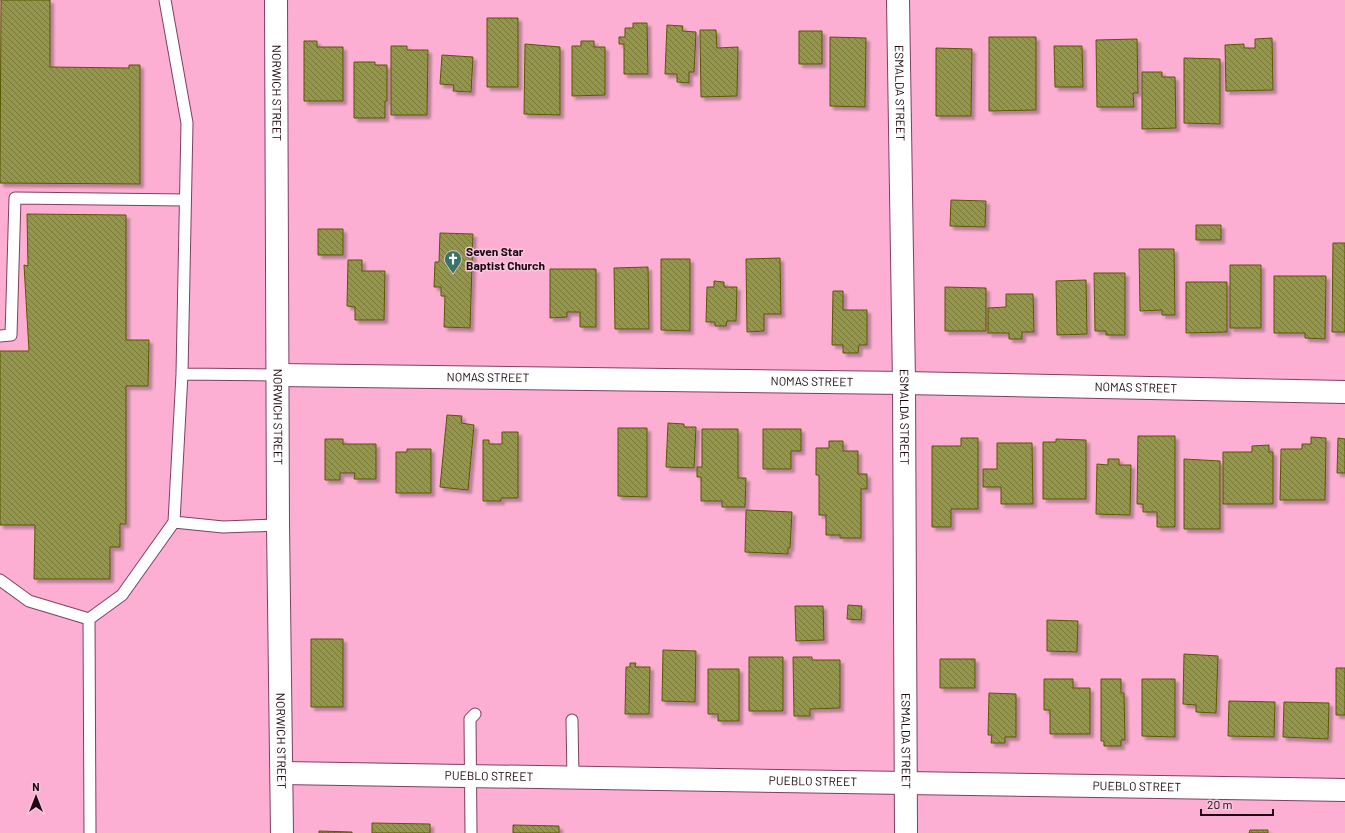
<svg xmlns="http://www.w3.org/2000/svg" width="1345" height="833" viewBox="0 0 1345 833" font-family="Barlow,sans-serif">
  <defs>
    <pattern id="building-back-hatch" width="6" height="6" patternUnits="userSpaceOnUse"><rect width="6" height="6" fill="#94964b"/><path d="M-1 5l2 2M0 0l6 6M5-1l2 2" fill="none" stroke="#78783d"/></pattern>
    <filter id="shadow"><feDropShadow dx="3.5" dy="3.5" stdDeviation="1" flood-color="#0004"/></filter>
  </defs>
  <rect width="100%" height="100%" fill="#fcafd2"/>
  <path fill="url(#building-back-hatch)" stroke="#585900" filter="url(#shadow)" d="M1,0H50V67L129,68V65H140V184L0,183Z
    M487,18H518V87H487Z
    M633,23H647L648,74H624V44H619V37H625V28H633Z
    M667,25L683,26L682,31L696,32L694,72H689V83L677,82V74H665Z
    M700,30H716L717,48L738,47L737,96L701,97Z
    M799,31H822V64H799Z
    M830,37L866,38L865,107L830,106Z
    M989,37H1036V110L989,111Z
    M1272,38L1273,90L1226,91L1225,45L1244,44V48H1255V39Z
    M1137,39L1138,93H1133L1134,107H1097L1096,40Z
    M304,41H317V47H343V101H304Z
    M581,41H594V47H605V95L572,96V46H581Z
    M525,44L560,47V115L524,114Z
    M391,46H407V50H428L427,115H391Z
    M1054,46H1082L1083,87H1055Z
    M936,48L972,49L971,116H936Z
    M442,55L473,57L471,92L453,91L454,85L440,84Z
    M1184,58L1220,59V124L1184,123Z
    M354,62H375V65H387V101H385V118H354Z
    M1142,72H1162V77H1175L1176,128L1142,129Z
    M951,200L986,201L985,227L950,226Z
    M27,214L126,215V340H149L148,386H126V524H120V547H110V579H34L35,525H0V351H29L24,265L28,266Z
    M1196,225H1221V240H1196Z
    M318,229H343V255H318Z
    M440,233L473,234L470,328L444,327L445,296H441V287H434L435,262H439Z
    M1333,243H1345V332H1332Z
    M1139,249H1174L1175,315H1162V310L1140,311Z
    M780,258L781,314H764V331L747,332L746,259Z
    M661,259H690V331L661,330Z
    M348,260H362V271H385L384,320H355V307L347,306Z
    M1230,265H1261V328H1230Z
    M648,267L649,329H615L614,268Z
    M550,269H596V327H580V312H567V317L550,318Z
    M1094,273H1125V335H1106V331H1095Z
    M1274,276H1326L1325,339L1305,338V333H1274Z
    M1086,280L1087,334L1057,335L1056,281Z
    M714,281L724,282V287H737L736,321H727L726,326H715V322H706L707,287H714Z
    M1186,282H1227V332L1186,333Z
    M945,287L986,288V331H945Z
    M833,291H843V310H867V345H859L858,353H843V345H832Z
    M1006,294H1033L1034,332H1022V339H1009V333H988V308L1006,307Z
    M447,415L462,416L461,423L474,425L468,490L440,487Z
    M668,423L684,424V427H696L694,468L666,467Z
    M618,428H647V497L618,496Z
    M702,429H738V478H746L745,507H722V501H701V477H697V467H702Z
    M763,429H801V451H791V469H763Z
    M502,432H518V498H501V501H483V440H489V444H502Z
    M1138,436H1175V527H1157V512H1143V504H1137Z
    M1311,437L1326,438L1325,500H1280L1281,449H1302V444H1311Z
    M961,438H978V509H951V527H932V446H961Z
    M1338,438L1345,439V473H1337Z
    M325,439H343V444H376V479H354L355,473H340V480H325Z
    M1056,439L1086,440V499H1043V442H1056Z
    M829,441H843V451H858V474H867V489H861V538H840V535H826V515H819V475H816V448H829Z
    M997,443H1032L1033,504H1001V487H983V469H997Z
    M1269,445V452H1273V504H1223V452H1252V446Z
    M407,449H431V493H396V452H407Z
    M1108,459H1119V465H1131L1130,515L1096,514L1097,464L1108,465Z
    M1184,459L1220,461V529H1184Z
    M746,510L792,512L790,548H788V554L745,552Z
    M848,605L862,606L861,620L847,619Z
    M795,606H823L824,640L796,641Z
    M1047,620L1078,621L1077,652L1047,651Z
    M311,639H343V707H311Z
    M663,650L696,651L695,702L662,701Z
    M1184,654L1218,656L1216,713L1196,712V705L1183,704Z
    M749,657H783V711H749Z
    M793,657H812V660H840V708L810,709V716H794Z
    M940,659H975V688H940Z
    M630,663H636L635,667H650L649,714H625L626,667H630Z
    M1336,668H1345V715H1336Z
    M708,669H739V721H718V714H708Z
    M1044,679H1073V688H1090V734H1050V710H1044Z
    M1101,679H1121V693H1124L1125,740H1121V746H1104V741H1101Z
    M1142,679H1175V737L1142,736Z
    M989,693L1016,694V737H1005V743H991L992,735H988Z
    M1229,701L1275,702L1274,737L1228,736Z
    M1284,702L1329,703L1328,739L1283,737Z
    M372,823L430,824V833H372Z
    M513,825L559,826V833H513Z
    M1250,830H1268V833H1249Z
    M319,831L352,832V833H319Z"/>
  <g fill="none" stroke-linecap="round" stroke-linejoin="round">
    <g stroke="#813f60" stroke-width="13">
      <path id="lane" d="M165,0L187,123L182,374L174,522L223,527L278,525
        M0,336L11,335L15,198L185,200
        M182,374L278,375
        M0,580L29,601L89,619L90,833
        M89,619L122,595L174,522
        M572,720L573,778
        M471,833L470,719L475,714"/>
    </g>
    <g stroke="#813f60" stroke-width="24">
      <g id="street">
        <path id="s1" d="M276,0L278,525L282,833"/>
        <path id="s2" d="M898,0L904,383L906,833"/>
        <path id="s3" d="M278,375L904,383L1345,392"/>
        <path id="s4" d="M282,773L1345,790"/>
      </g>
    </g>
    <use href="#lane" stroke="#fff" stroke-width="11"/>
    <use href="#street" stroke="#fff" stroke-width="22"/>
  </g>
  <defs>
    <g id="church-pin" transform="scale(0.9)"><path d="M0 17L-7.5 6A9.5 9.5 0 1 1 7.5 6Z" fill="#377562" stroke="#f6c7dc"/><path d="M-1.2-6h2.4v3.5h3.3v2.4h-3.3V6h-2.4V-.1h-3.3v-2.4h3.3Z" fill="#fff"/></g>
  </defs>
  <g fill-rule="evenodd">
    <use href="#church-pin" x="453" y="259"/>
  </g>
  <g text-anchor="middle" stroke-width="3" stroke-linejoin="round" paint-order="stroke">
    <g font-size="12" fill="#1d0511" stroke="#f6c7dc">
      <text dy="4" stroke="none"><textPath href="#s1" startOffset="93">NORWICH STREET</textPath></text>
      <text dy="4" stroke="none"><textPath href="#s2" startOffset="93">ESMALDA STREET</textPath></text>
      <text dy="4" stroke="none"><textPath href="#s3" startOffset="210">NOMAS STREET</textPath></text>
      <text dy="4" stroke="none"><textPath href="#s3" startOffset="534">NOMAS STREET</textPath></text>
      <text dy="4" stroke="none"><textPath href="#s3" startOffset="858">NOMAS STREET</textPath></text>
      <text dy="4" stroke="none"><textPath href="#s2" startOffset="417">ESMALDA STREET</textPath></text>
      <text dy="4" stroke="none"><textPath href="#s1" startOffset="417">NORWICH STREET</textPath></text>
      <text dy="4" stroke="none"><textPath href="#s1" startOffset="741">NORWICH STREET</textPath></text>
      <text dy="4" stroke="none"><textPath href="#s2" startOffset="741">ESMALDA STREET</textPath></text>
      <text dy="4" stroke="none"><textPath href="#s4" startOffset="207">PUEBLO STREET</textPath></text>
      <text dy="4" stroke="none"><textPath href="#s4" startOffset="531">PUEBLO STREET</textPath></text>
      <text dy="4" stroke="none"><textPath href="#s4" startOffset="855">PUEBLO STREET</textPath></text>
    </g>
    <g font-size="12" font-weight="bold" fill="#1d0511" stroke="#f6c7dc" text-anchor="start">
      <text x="466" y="256">Seven Star<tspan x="466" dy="14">Baptist Church</tspan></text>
    </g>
  </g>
  <g transform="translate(36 797)" stroke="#f6c7dc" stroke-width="3" paint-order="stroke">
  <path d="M0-3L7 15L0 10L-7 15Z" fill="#1d0511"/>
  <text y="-6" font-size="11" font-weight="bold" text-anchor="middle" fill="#1d0511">N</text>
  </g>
  <path d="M1201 809v6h72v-6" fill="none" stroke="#1d0511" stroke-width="2"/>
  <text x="1207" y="809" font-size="12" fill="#1d0511" stroke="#f6c7dc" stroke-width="3" paint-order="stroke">20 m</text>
</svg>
